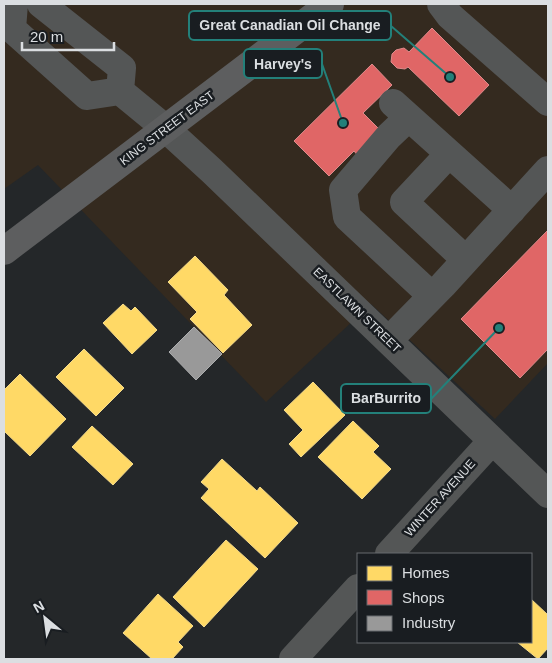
<svg xmlns="http://www.w3.org/2000/svg" width="552" height="663" viewBox="0 0 552 663" font-family="Arial,sans-serif">
  <rect width="100%" height="100%" fill="#242729"/>
  <path fill="#342a1f" d="M4,4H548V363L495,419L371,304L266,402L38,165L4,189Z"/>
  <path fill="#ffd966" stroke="#f4da8b" d="M195,256L228,290L224,295L252,325L223,353L190,319L197,312L168,282Z
    M123,304L131,311L135,307L157,330L132,354L103,323Z
    M84,349L124,388L96,416L56,377Z
    M20,374L66,419L30,456L4,431V390Z
    M313,382L345,415L301,457L289,444L303,430L284,410Z
    M353,421L379,446L373,452L391,469L362,499L318,457Z
    M92,426L133,464L113,485L72,447Z
    M222,459L257,491L260,487L298,523L265,558L201,498L209,489L201,482Z
    M226,540L258,569L204,627L173,597Z
    M158,594L193,626L178,642L183,647L172,659H152L123,633Z
    M531,599L548,615V648L538,659L517,642H531Z"/>
  <path fill="#e06666" stroke="#de8a8b" d="M432,28L489,85L459,116L408,67L405,69L397,68L391,62L392,54L396,50L404,48L409,52Z
    M372,64L392,85L363,113L383,133L359,157L354,151L329,176L294,141Z
    M548,230V349L520,378L461,319Z"/>
  <path fill="#999" stroke="#adaeaf" d="M194,327L222,354L196,380L169,352Z"/>
  <g fill="none" stroke-linecap="round" stroke-linejoin="round">
    <path stroke="#545656" stroke-width="28" d="M14,4L12,29L87,96L120,91L165,128L212,171L548,494
      M41,4L122,68L120,91
      M441,4L450,16L548,102
      M393,103L512,210
      M408,118L389,136L343,190L347,217L432,296
      M449,154L404,202L466,260
      M389,340L443,285L548,170
      M389,554L492,441
      M293,659L358,588"/>
    <path stroke="#5d5e5f" stroke-width="28" d="M4,251L330,4"/>
  </g>
  <g text-anchor="middle" stroke-width="5" stroke-linejoin="round" paint-order="stroke">
    <g font-size="12" fill="#dbdee1" stroke="#191d21">
      <text transform="translate(167 128) rotate(-37)" y="4">KING STREET EAST</text>
      <text transform="translate(357 310) rotate(44)" y="4">EASTLAWN STREET</text>
      <text transform="translate(440 498) rotate(-48)" y="4">WINTER AVENUE</text>
    </g>
  </g>
  <path fill="none" stroke="#23807a" stroke-width="2" d="M450 77L391 26M343 123L322 64M499 328L431 399"/>
  <g fill="#23807a" stroke="#191d21" stroke-width="2">
    <circle cx="450" cy="77" r="5"/>
    <circle cx="343" cy="123" r="5"/>
    <circle cx="499" cy="328" r="5"/>
  </g>
  <g fill="#191d21" stroke="#23807a" stroke-width="2">
    <rect x="189" y="11" width="202" height="29" rx="5"/>
    <rect x="244" y="49" width="78" height="29" rx="5"/>
    <rect x="341" y="384" width="90" height="29" rx="5"/>
  </g>
  <g font-size="14" text-anchor="middle" font-weight="bold" fill="#dbdee1">
    <text x="290" y="30">Great Canadian Oil Change</text>
    <text x="283" y="69">Harvey's</text>
    <text x="386" y="403">BarBurrito</text>
  </g>
  <rect width="552" height="663" fill="none" stroke="#dbdee1" stroke-width="10"/>
  <rect x="357" y="553" width="175" height="90" fill="#191d21" stroke="#676a6e"/>
  <rect x="367" y="566" width="25" height="15" fill="#ffd966" stroke="#676a6e"/>
  <text x="402" y="578" font-size="15" fill="#dbdee1">Homes</text>
  <rect x="367" y="590" width="25" height="15" fill="#e06666" stroke="#676a6e"/>
  <text x="402" y="603" font-size="15" fill="#dbdee1">Shops</text>
  <rect x="367" y="616" width="25" height="15" fill="#999999" stroke="#676a6e"/>
  <text x="402" y="628" font-size="15" fill="#dbdee1">Industry</text>
  <g transform="translate(45 618) rotate(331)" stroke="#191d21" stroke-width="4" paint-order="stroke">
  <path d="M0-4L9 19L0 12L-9 19Z" fill="#dbdee1"/>
  <text y="-8" font-size="14" font-weight="bold" text-anchor="middle" fill="#dbdee1">N</text>
  </g>
  <path d="M22 42v8h92v-8" fill="none" stroke="#dbdee1" stroke-width="2.5"/>
  <text x="30" y="42" font-size="15" fill="#dbdee1" stroke="#191d21" stroke-width="4" paint-order="stroke">20 m</text>
</svg>
